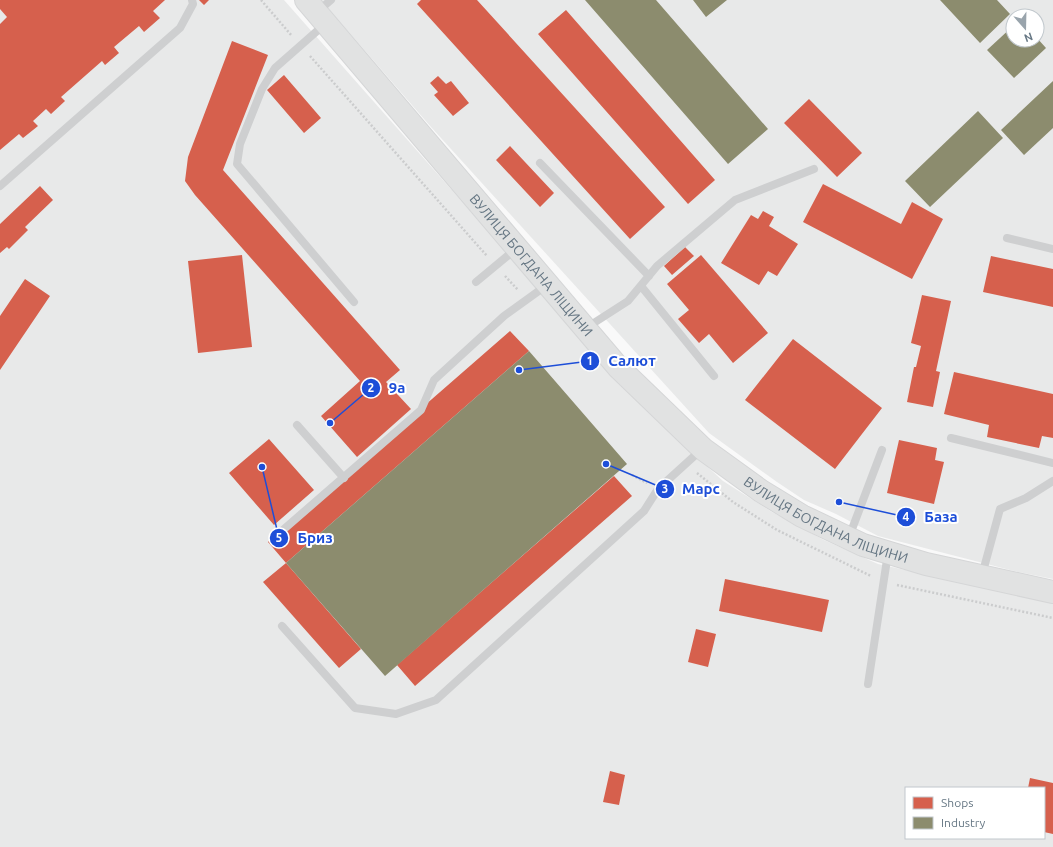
<svg xmlns="http://www.w3.org/2000/svg" width="1053" height="847" viewBox="0 0 1053 847" font-family="Ubuntu,sans-serif">
  <rect width="100%" height="100%" fill="#f9f9f9"/>
  <path fill="#e8e9e9" fill-rule="evenodd" d="M0,0H284L646,410L723,481L772,512L824,540L878,564L1053,602V847H0ZM906,788H1044V838H906Z
    M321,0H1053V579L1014,571L878,536L836,514L804,500L777,482L709,433L431,127ZM1013,16H1037V40H1013Z"/>
  <path fill="#d6604d" d="M0,0H165L153,11L160,18L144,32L139,26L114,47L119,53L105,65L102,61L61,97L65,101L51,114L46,109L33,121L38,126L23,138L19,134L0,150V24L7,17L0,9Z
    M199,0H209L204,5Z
    M421,0H477L665,207L630,239L417,4Z
    M566,10L715,180L688,204L538,34Z
    M232,41L268,55L223,170L400,370L386,382L411,409L357,457L321,416L360,381L195,195L185,181L188,157Z
    M284,75L321,118L304,133L267,90Z
    M438,76L446,84L451,81L469,103L453,116L434,95L438,92L430,83Z
    M809,99L862,153L837,177L784,123Z
    M510,146L554,193L540,207L496,160Z
    M823,184L901,224L912,202L943,219L912,279L803,222Z
    M40,186L53,200L25,227L28,230L9,249L7,247L0,253V224Z
    M763,211L774,217L769,226L798,244L777,276L768,271L759,285L721,263L751,215L758,219Z
    M685,247L694,256L672,275L664,266Z
    M242,255L252,347L198,353L188,261Z
    M701,255L768,333L733,363L709,334L699,343L678,319L689,310L667,284Z
    M991,256L1053,269V307L983,292Z
    M25,279L50,296L0,370V316Z
    M922,295L951,301L936,371L940,372L933,407L907,402L914,367H916L921,346L911,343Z
    M510,331L529,351L286,563L268,542Z
    M793,339L882,408L835,469L745,400Z
    M954,372L1053,394V438L1042,436L1039,448L987,437L989,425L944,414Z
    M269,439L314,490L274,525L229,473Z
    M899,440L937,448L935,460L944,462L934,504L887,493Z
    M614,476L632,496L415,686L397,665Z
    M286,563L361,649L339,668L263,582Z
    M725,579L829,600L822,632L719,611Z
    M696,629L716,634L708,667L688,662Z
    M610,771L625,775L619,805L603,802Z
    M1030,778L1053,783V834L1044,832V788H1028Z"/>
  <path fill="#8c8c6e" d="M585,0H656L768,129L728,164Z
    M693,0H727L706,17Z
    M940,0H997L1010,14L980,43Z
    M1013,26V40H1037V38L1046,48L1014,78L987,50Z
    M1053,81V128L1024,155L1001,130Z
    M978,111L1003,138L930,207L905,181Z
    M529,351L627,464L385,676L286,563Z"/>
  <g fill="none" stroke-linecap="round" stroke-linejoin="round">
    <g stroke="#d5d6d7" stroke-width="24">
      <g id="secondary">
        <path id="s1" d="M306,0L618,367L703,449L761,491L802,516L863,545L926,564L1053,592"/>
      </g>
    </g>
    <path stroke="#cbcccd" stroke-width="2.5" stroke-dasharray="2 2" stroke-linecap="butt" d="M261,0L292,36
      M310,56L487,256
      M505,276L518,290
      M697,473L733,502L777,530L871,576
      M632,475L647,483
      M897,585L1053,618"/>
    <path stroke="#cecfd0" stroke-width="8" d="M318,11L331,0
      M325,24L275,68L262,89L240,144L237,164L354,302
      M540,163L649,276
      M0,186L180,28L193,4L192,0
      M1007,238L1053,249
      M476,282L517,248
      M641,286L714,376
      M586,328L628,301L657,266L735,200L814,169
      M297,425L344,478
      M951,438L1053,463
      M276,536L421,410L434,380L504,316L547,285
      M849,537L882,450
      M982,575L1000,509L1026,498L1053,481
      M282,626L355,708L396,714L436,700L644,511L658,489L702,449
      M868,684L888,553"/>
    <use href="#secondary" stroke="#e1e2e2" stroke-width="22"/>
  </g>
  <g text-anchor="middle" stroke-width="4" stroke-linejoin="round" paint-order="stroke">
    <g font-size="14" fill="#657683" stroke="#fff">
      <text dy="5" stroke="none"><textPath href="#s1" startOffset="348">ВУЛИЦЯ БОГДАНА ЛІЩИНИ</textPath></text>
      <text dy="5" stroke="none"><textPath href="#s1" startOffset="743">ВУЛИЦЯ БОГДАНА ЛІЩИНИ</textPath></text>
    </g>
  </g>
  <path fill="none" stroke="#1d4ed8" stroke-width="1.5" d="M519 370L590 361M330 423L371 388M606 464L665 489M839 502L906 517M262 467L279 538"/>
  <g fill="#1d4ed8" stroke="#fff" stroke-width="1.5">
    <circle cx="519" cy="370" r="4"/>
    <circle cx="330" cy="423" r="4"/>
    <circle cx="606" cy="464" r="4"/>
    <circle cx="839" cy="502" r="4"/>
    <circle cx="262" cy="467" r="4"/>
    <circle cx="590" cy="361" r="10"/>
    <circle cx="371" cy="388" r="10"/>
    <circle cx="665" cy="489" r="10"/>
    <circle cx="906" cy="517" r="10"/>
    <circle cx="279" cy="538" r="10"/>
  </g>
  <g font-size="12" text-anchor="middle" font-weight="bold" fill="#fff">
    <text x="590" y="365">1</text>
    <text x="371" y="392">2</text>
    <text x="665" y="493">3</text>
    <text x="906" y="521">4</text>
    <text x="279" y="542">5</text>
  </g>
  <g font-size="15" text-anchor="middle" font-weight="bold" fill="#1d4ed8" stroke="#fff" stroke-width="4" stroke-linejoin="round" paint-order="stroke">
    <text x="632" y="366">Салют</text>
    <text x="397" y="393">9а</text>
    <text x="701" y="494">Марс</text>
    <text x="941" y="522">База</text>
    <text x="315" y="543">Бриз</text>
  </g>
  <rect x="905" y="787" width="140" height="52" fill="#ffffff" stroke="#c1c8cd"/>
  <rect x="913" y="797" width="20" height="12" fill="#d6604d" stroke="#c1c8cd"/>
  <text x="941" y="807" font-size="12" fill="#657683">Shops</text>
  <rect x="913" y="817" width="20" height="12" fill="#8c8c6e" stroke="#c1c8cd"/>
  <text x="941" y="827" font-size="12" fill="#657683">Industry</text>
  <g transform="translate(1025 28) rotate(160)"><circle r="19" fill="#ffffff" stroke="#c1c8cd"/>
  <path d="M0-3L7 15L0 10L-7 15Z" fill="#99a4ac"/>
  <text y="-6" font-size="11" font-weight="bold" text-anchor="middle" fill="#657683">N</text>
  </g>
</svg>
